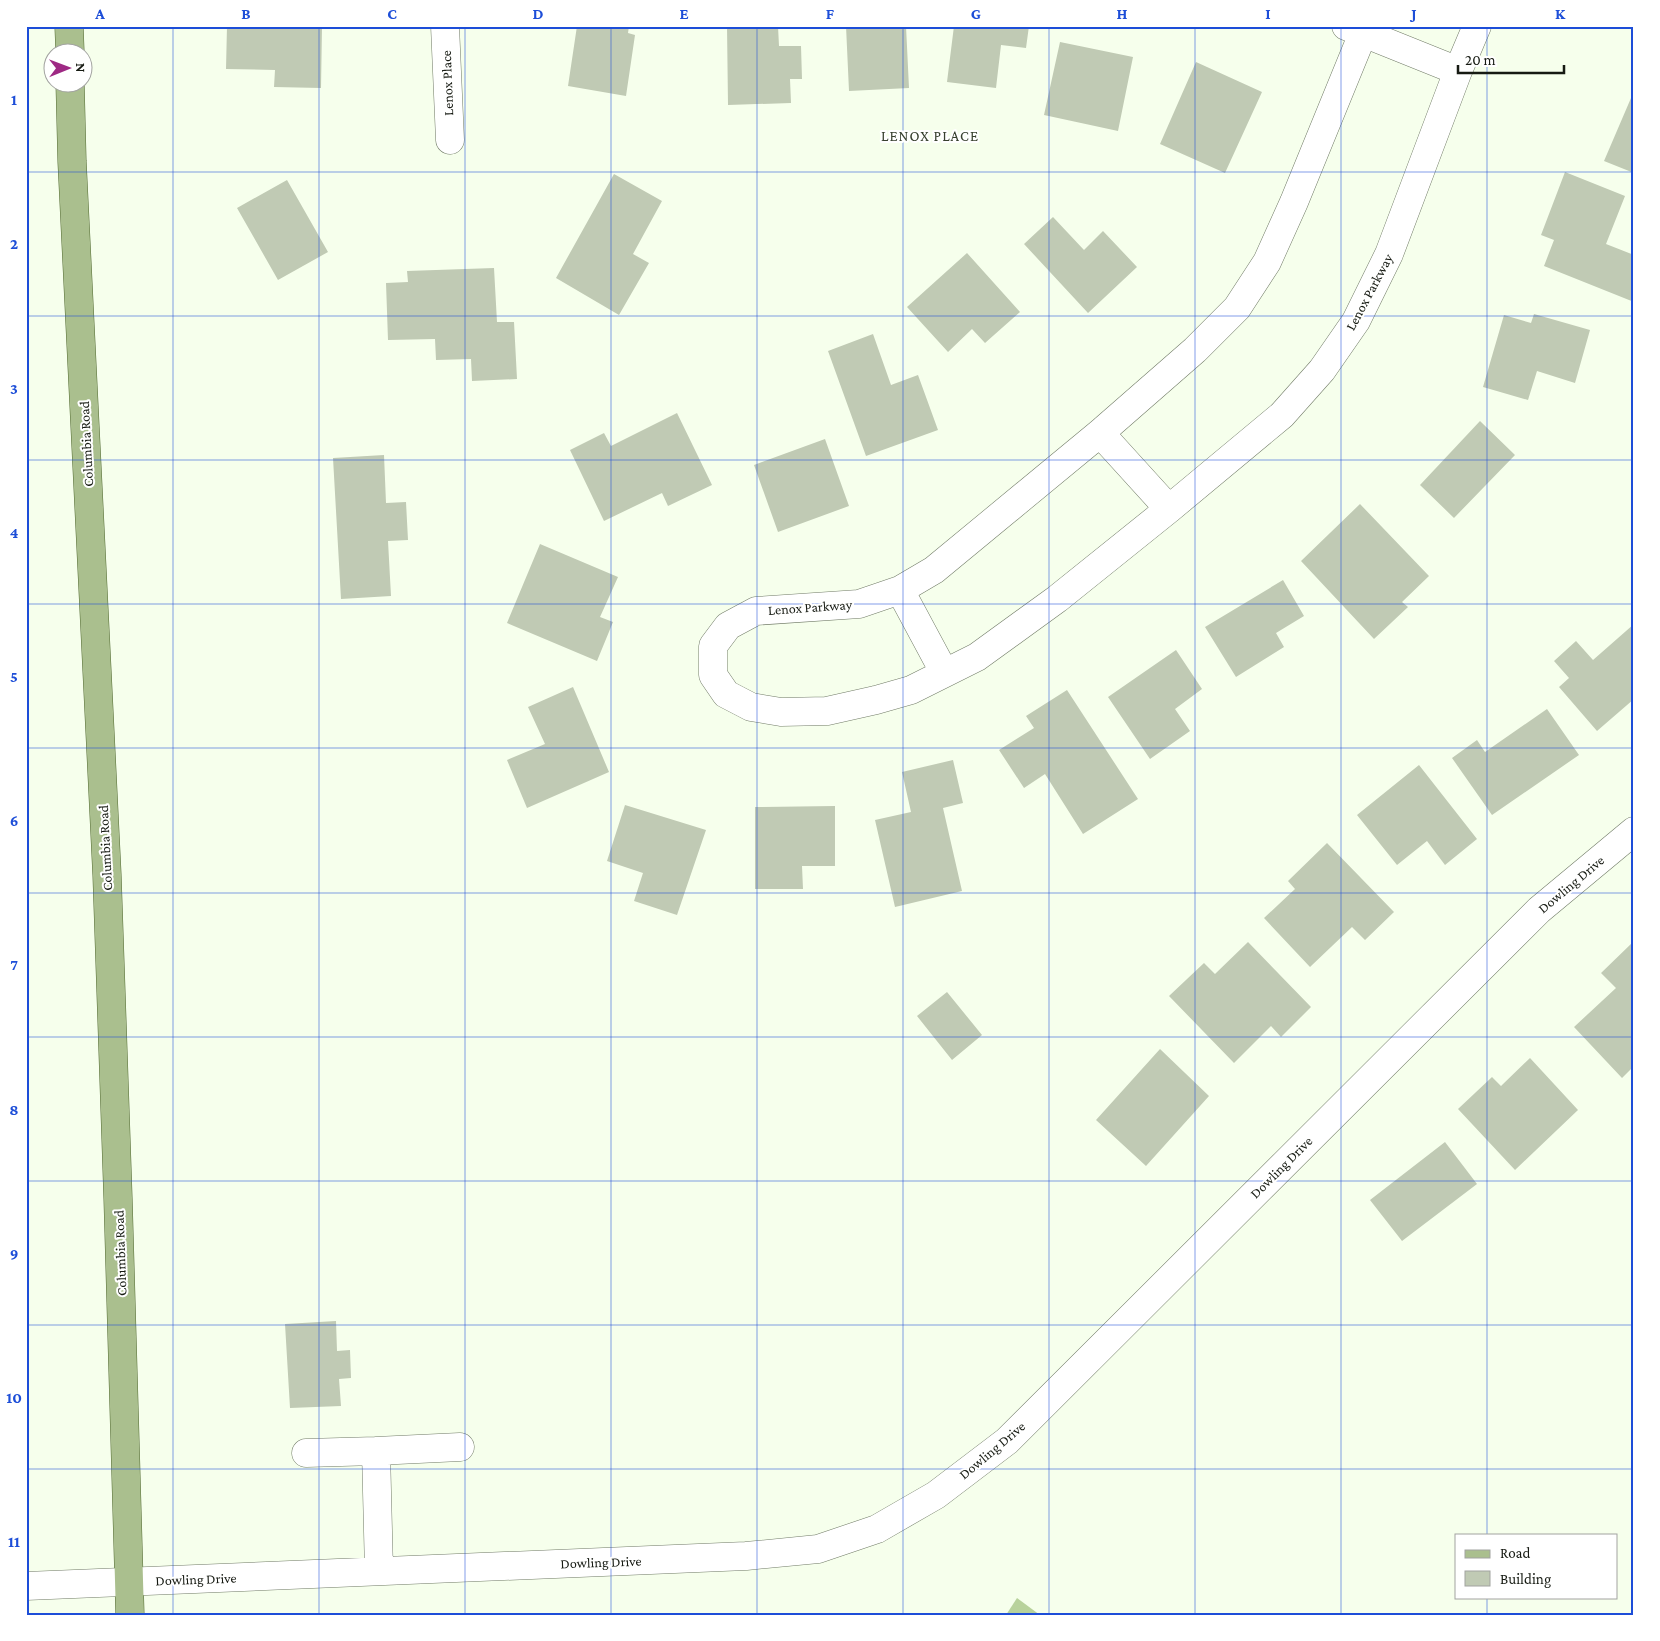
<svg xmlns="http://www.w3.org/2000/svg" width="1660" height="1641" viewBox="0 0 1660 1641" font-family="'Crimson Pro',serif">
  <rect width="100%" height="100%" fill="#f6ffec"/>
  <path fill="#b8d29b" d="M1017,1598L1040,1615H1006Z"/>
  <path fill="#c0cab4" d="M227,26H322L321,88L274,87L275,70L226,69Z
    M577,26H629L628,33L635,35L626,96L568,86Z
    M727,26H778L779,46H801L802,79H790L791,103L728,105Z
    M846,26H906L909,88L849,91Z
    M954,26H1029L1026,48L1001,45L996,88L947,82Z
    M1060,42L1133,57L1118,131L1044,115Z
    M1196,62L1262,92L1225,173L1160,144Z
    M1634,91V173L1604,161Z
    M1565,172L1625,196L1606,244L1634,255V302L1544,266L1554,240L1541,235Z
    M614,174L662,201L633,254L649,263L619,315L556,278Z
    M287,180L328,252L278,280L237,208Z
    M1053,217L1084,250L1103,231L1137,267L1088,313L1024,244Z
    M967,253L1020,312L985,343L972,329L948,352L907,307Z
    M494,268L497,322H514L517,379L472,381L471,359L436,360L435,339L388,340L386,283L408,282L407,271Z
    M1534,314L1590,330L1575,383L1537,371L1528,400L1483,387L1504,315L1531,323Z
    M873,334L891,385L918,375L938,430L866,456L828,351Z
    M677,413L712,485L668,506L662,493L604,521L570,450L604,433L611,446Z
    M1480,421L1515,455L1454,518L1420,485Z
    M825,439L849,506L778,532L754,465Z
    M384,455L386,503L406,502L408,540L388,541L391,596L341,599L333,458Z
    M1360,504L1429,576L1402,602L1408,607L1374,639L1301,561Z
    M540,544L618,577L600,617L613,622L597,661L507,623Z
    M1283,580L1304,616L1276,633L1284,647L1236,677L1205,627Z
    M1634,624V699L1597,731L1559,687L1569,678L1554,661L1576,641L1593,660Z
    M1176,650L1202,689L1175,709L1190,731L1150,759L1108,697Z
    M573,687L609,772L527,808L507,760L545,744L528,707Z
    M1067,690L1138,799L1083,834L1045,774L1024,788L999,750L1034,728L1026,716Z
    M1547,709L1579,755L1492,815L1452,758L1477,740L1485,752Z
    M953,760L963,803L943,808L962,891L895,907L875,820L911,812L902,772Z
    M1419,765L1477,839L1445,865L1427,841L1397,865L1357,815Z
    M625,805L706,830L677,915L634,901L643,873L607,861Z
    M835,806V866H802L803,889H755V807Z
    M1327,843L1394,912L1365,940L1352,927L1310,967L1264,918L1295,889L1288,881Z
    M1248,942L1311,1007L1281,1037L1271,1026L1234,1063L1169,996L1204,963L1215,974Z
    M1632,943L1634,944V1066L1622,1078L1574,1027L1616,988L1601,973Z
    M947,992L982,1035L952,1060L917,1016Z
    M1160,1049L1209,1096L1146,1166L1096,1120Z
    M1530,1058L1578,1110L1515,1170L1458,1109L1492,1077L1501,1086Z
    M1445,1142L1477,1184L1402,1241L1370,1200Z
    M336,1321L337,1351L350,1350L351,1378L339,1379L341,1406L290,1408L285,1324Z"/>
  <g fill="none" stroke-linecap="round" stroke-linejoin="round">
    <g stroke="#727c68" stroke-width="29">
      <path id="minor" d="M445,26L450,140
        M1346,26L1458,71
        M1366,26L1294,202L1267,262L1237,308L1195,350L1100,433L934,570L900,590L859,604L756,611L728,626L713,646V675L726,694L751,707L781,712L827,711L876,700L911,690L977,657L1057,599L1169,509L1282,415L1322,370L1356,321L1389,254L1458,71L1477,26
        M1100,433L1169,509
        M900,590L944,672
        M376,1451L460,1447
        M306,1453L376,1451L379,1571
        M26,1586L746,1556L818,1549L877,1529L936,1495L1007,1441L1539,910L1634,831"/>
    </g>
    <g stroke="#526a31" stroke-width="29">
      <path id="major" d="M69,26L70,52
        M70,82L72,161L107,875L118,1198L130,1615"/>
    </g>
    <use href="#minor" stroke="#fff" stroke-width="28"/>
    <use href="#major" stroke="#aabf8e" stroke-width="28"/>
  </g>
  <path fill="none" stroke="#1d4ed8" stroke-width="1" stroke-opacity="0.55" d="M173,26V1615M319,26V1615M465,26V1615M611,26V1615M757,26V1615M903,26V1615M1049,26V1615M1195,26V1615M1341,26V1615M1487,26V1535M26,172H1634M26,316H1634M26,460H1634M26,604H1634M26,748H1634M26,893H1634M26,1037H1634M26,1181H1634M26,1325H1634M26,1469H1634M1487,1597V1615"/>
  <g text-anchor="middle" stroke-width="4" stroke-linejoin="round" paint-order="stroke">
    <g font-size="14" fill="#161a12" stroke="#fff">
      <text transform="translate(447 83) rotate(-92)" y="5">Lenox Place</text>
      <text transform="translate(1369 292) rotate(-62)" y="5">Lenox Parkway</text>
      <text transform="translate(86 444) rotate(-93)" y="5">Columbia Road</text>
      <text transform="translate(810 607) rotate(-4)" y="5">Lenox Parkway</text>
      <text transform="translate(105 848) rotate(-93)" y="5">Columbia Road</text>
      <text transform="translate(1571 884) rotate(-40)" y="5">Dowling Drive</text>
      <text transform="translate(1281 1167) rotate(-45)" y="5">Dowling Drive</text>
      <text transform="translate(120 1253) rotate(-92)" y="5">Columbia Road</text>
      <text transform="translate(992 1450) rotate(-40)" y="5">Dowling Drive</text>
      <text transform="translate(601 1562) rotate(-2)" y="5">Dowling Drive</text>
      <text transform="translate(196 1579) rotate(-2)" y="5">Dowling Drive</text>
    </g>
    <g font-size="15" letter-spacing="1" fill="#37402e" stroke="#fff">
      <text x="930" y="141">LENOX PLACE</text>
    </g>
  </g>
  <rect width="1660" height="1641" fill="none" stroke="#ffffff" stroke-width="55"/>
  <rect x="1455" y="1534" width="162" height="65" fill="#ffffff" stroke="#a2a3a0"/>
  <rect x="1465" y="1550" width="25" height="8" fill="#aabf8e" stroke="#a2a3a0"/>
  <text x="1500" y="1558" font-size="15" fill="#161a12">Road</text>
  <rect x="1465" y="1571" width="25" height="15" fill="#c0cab4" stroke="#a2a3a0"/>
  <text x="1500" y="1584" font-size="15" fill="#161a12">Building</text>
  <g transform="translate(68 68) rotate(89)"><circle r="24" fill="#ffffff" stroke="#a2a3a0"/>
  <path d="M0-4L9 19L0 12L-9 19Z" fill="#9e2984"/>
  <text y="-8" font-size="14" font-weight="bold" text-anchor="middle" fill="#161a12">N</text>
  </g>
  <path d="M1458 65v8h106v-8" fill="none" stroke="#161a12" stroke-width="2.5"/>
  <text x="1465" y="65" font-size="15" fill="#161a12" stroke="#ffffff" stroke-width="4" paint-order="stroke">20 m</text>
  <rect x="28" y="28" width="1604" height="1586" fill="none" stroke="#1d4ed8" stroke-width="2"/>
  <g font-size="16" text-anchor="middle" font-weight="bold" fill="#1d4ed8">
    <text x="100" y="19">A</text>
    <text x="246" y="19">B</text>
    <text x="392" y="19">C</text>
    <text x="538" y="19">D</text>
    <text x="684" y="19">E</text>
    <text x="830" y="19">F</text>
    <text x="976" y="19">G</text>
    <text x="1122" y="19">H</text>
    <text x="1268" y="19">I</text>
    <text x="1414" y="19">J</text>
    <text x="1560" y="19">K</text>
    <text x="14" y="105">1</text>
    <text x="14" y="249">2</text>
    <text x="14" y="394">3</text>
    <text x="14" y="538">4</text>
    <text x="14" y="682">5</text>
    <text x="14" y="826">6</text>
    <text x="14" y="970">7</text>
    <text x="14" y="1115">8</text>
    <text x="14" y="1259">9</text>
    <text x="14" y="1403">10</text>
    <text x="14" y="1547">11</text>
  </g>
</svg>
